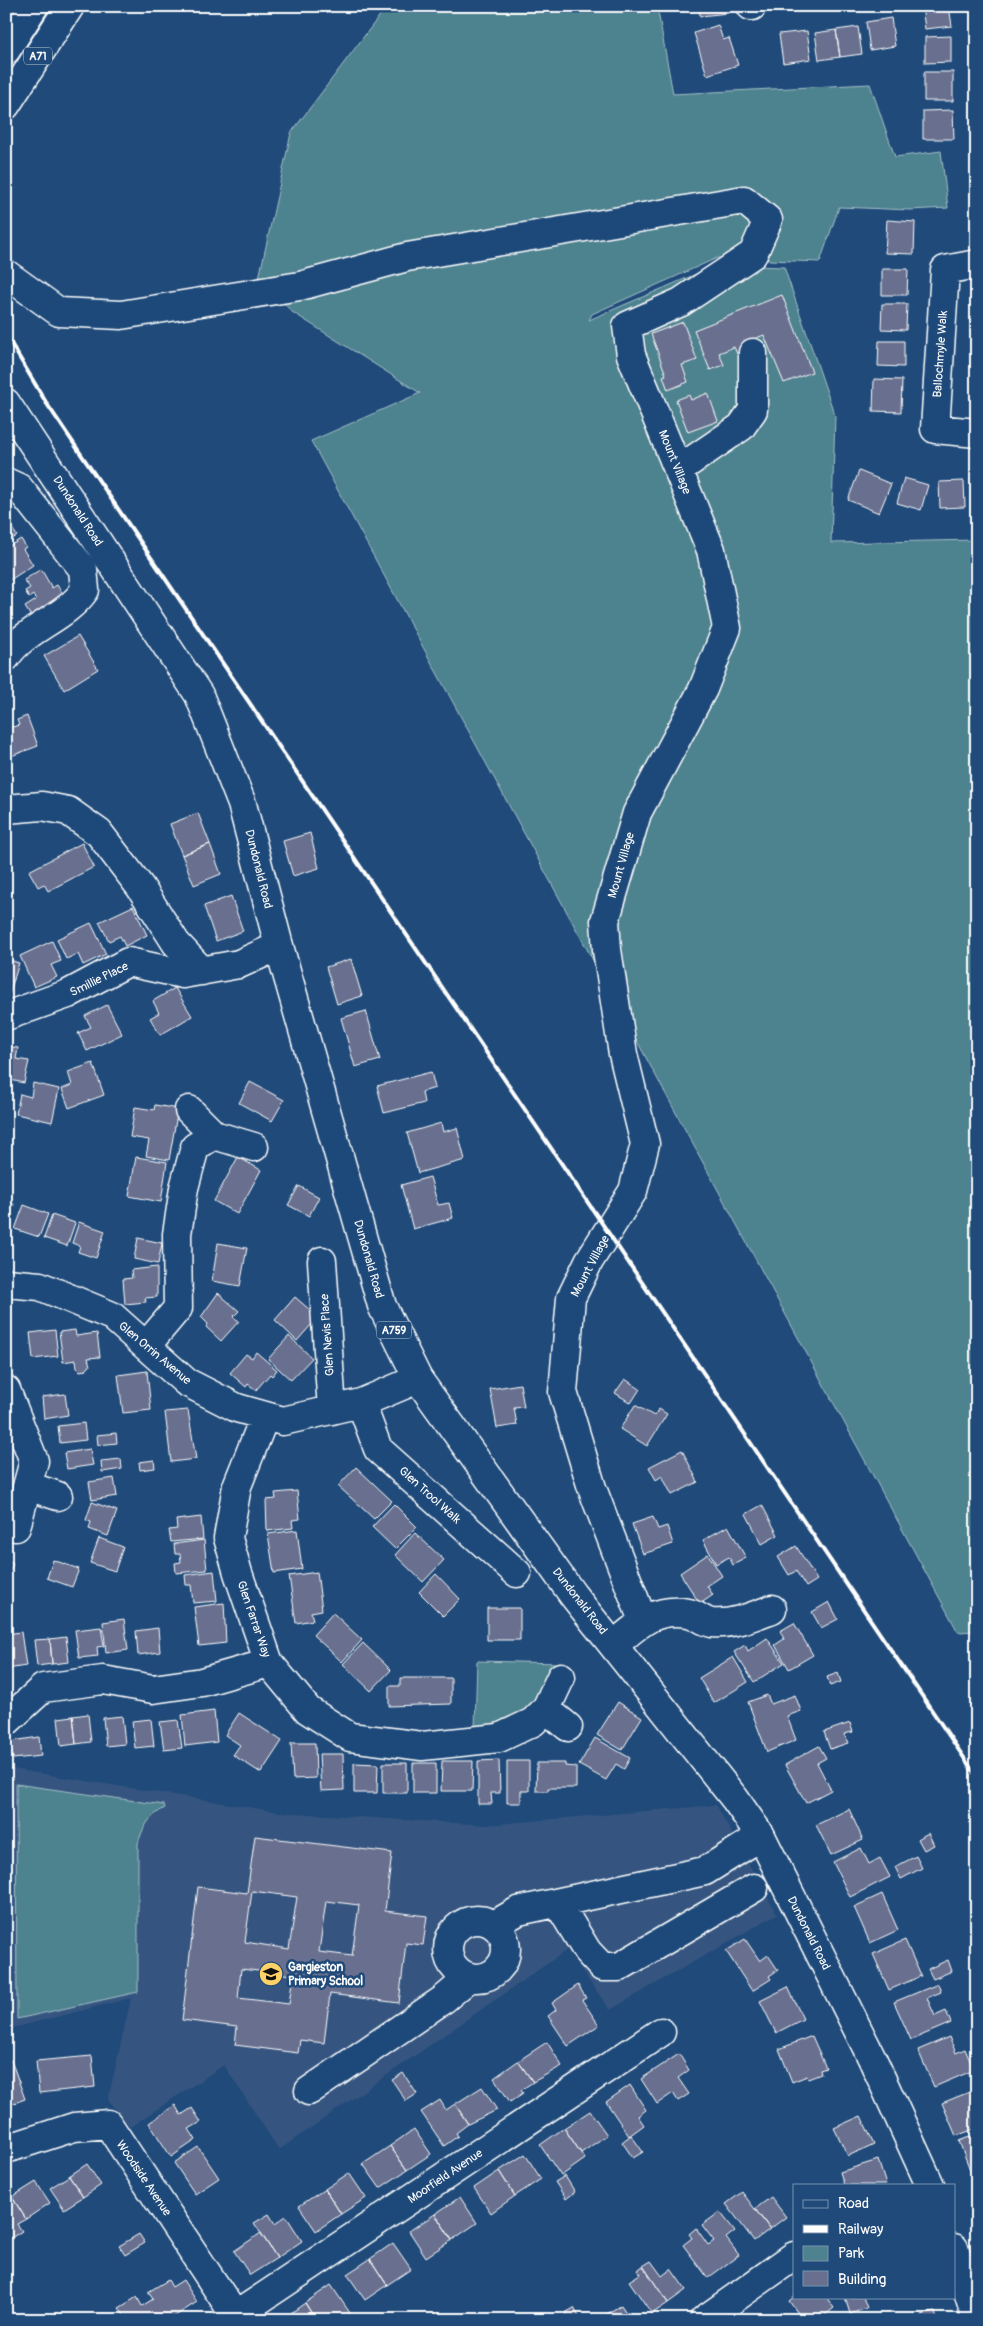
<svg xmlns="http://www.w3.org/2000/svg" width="983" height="2326" viewBox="0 0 983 2326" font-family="Pangolin,sans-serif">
  <rect width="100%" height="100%" fill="#1f4a7a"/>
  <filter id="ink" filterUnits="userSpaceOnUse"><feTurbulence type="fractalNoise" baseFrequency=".02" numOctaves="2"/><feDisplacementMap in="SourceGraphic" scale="10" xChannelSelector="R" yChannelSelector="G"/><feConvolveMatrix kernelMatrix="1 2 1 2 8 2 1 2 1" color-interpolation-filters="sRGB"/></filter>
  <g filter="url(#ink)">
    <path fill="#355580" d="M6,1768L279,1812L486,1825L716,1805L777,1914L610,2010L567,1950L279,2150L224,2065L130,2127L108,2100L131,1998L13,2028L6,1912Z"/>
    <path fill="#4e828f" stroke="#a6c0c7" d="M387,6H657L673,94L870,84L895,157L941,151L948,208L910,210L839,207L820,262L717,258L592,314L589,320L717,265L784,267L835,416L831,543L977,540V1631L958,1632L311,441L420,393L292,312L259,278L291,133Z
      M477,1661L560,1663C557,1673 534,1709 525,1715C512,1724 490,1726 475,1727Z
      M16,1784L164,1805L165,1808C149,1816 142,1828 138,1844V1992L17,2019Z"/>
    <path fill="#69708f" stroke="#fff" fill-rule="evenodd" d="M699,6H727L728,13L700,16Z
      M922,6H949L952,26L925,29Z
      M891,18L895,46L870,50L866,22Z
      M718,25L723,40L729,38L738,65L707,75L694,33Z
      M858,27L862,54L840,57L836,30Z
      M836,30L840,57L819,60L815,33Z
      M807,31L811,59L783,63L779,34Z
      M951,36V62L925,63V37Z
      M924,72H953V101H924Z
      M953,110L954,139H923V111Z
      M887,220L915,222L914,254L885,253Z
      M882,269H908L907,295H882Z
      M782,295L812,372L784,383L764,335L744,343L747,350L737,354L734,347L719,353L724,365L710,370L694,330Z
      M882,304H907L906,330L881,329Z
      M683,322L697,360L682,365L688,382L668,390L663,376L666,375L651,334Z
      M879,341H904V367L878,366Z
      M874,379L902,380L901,412L873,411Z
      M708,393L718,421L688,432L676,400L689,395L691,400Z
      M859,471L891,484L879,513L848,500Z
      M904,478L928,485L921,510L897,503Z
      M964,481L965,507L940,508L939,482Z
      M6,519L17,536L6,543Z
      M21,539L26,547L23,549L33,565L10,580L6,575V548Z
      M41,569L52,588L57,585L66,598L32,618L25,607L36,600L33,595L29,598L25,591L30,588L24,580Z
      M78,636L98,669L64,690L44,656Z
      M27,716L38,746L11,756L6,743V729L19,725L17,720Z
      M198,813L210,844L182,855L170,824Z
      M310,833L319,868L293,876L283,841Z
      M82,843L94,867L48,891L44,884L38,887L29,871Z
      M210,844L221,874L194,885L182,855Z
      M231,896L243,931L216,941L204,906Z
      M133,906L147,935L125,946L120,936L109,941L99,922Z
      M91,923L106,954L83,965L78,954L66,959L57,939Z
      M52,941L61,961L51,965L57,977L34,987L20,956Z
      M6,959L19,963L9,995L6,994Z
      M351,959L362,996L337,1004L326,967Z
      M175,988L192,1016L160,1035L150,1018L159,1013L153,1001Z
      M107,1005L122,1034L87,1051L78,1033L91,1027L85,1016Z
      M366,1011L380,1060L355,1067L341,1018Z
      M6,1046L18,1048L16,1059L29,1061L24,1083L6,1079Z
      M93,1063L104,1095L69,1108L62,1089L72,1085L68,1072Z
      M431,1072L435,1088L422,1092L424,1103L384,1113L377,1086Z
      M250,1082L284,1100L272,1121L239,1103Z
      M33,1083L59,1089L52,1122L16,1114L20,1094L31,1097Z
      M155,1105L178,1109L169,1160L146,1156L149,1140L130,1137L135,1107L154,1110Z
      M441,1123L443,1132L457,1128L465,1160L418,1173L407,1133Z
      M136,1157L167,1162L161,1202L129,1196Z
      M238,1157L261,1170L237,1214L214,1201Z
      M430,1177L438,1205L449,1203L453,1218L413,1229L401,1185Z
      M299,1186L319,1197L309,1216L288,1205Z
      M6,1201L14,1204L6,1225Z
      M24,1205L48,1214L39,1237L15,1229Z
      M52,1215L75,1223L67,1246L44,1238Z
      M79,1222L105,1231L96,1258L78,1252L80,1246L72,1243Z
      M138,1238L162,1243L158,1264L134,1259Z
      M218,1243L247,1248L240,1286L212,1281Z
      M157,1267V1297L145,1298L146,1302L125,1304L123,1279L132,1278L131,1270Z
      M218,1293L239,1311L233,1317L239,1321L221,1341L206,1327L208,1324L201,1317Z
      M295,1297L318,1317L297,1341L275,1320Z
      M55,1330L58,1356L33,1359L30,1333Z
      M75,1330L76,1336L97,1333L100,1357L88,1358L90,1366L86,1370L80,1371L77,1368L76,1360L63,1362L59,1332Z
      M289,1336L312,1358L291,1380L268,1359Z
      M256,1352L277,1370L272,1376L270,1374L256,1390L248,1384L246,1387L230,1373L246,1354L252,1358Z
      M147,1371L151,1410L123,1413L118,1375Z
      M625,1379L640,1389L631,1403L615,1393Z
      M520,1384L524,1407L514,1408L517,1425L497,1428L490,1389Z
      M65,1394L68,1415L44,1419L42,1397Z
      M635,1405L654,1416L659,1409L667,1414L647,1446L620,1429Z
      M188,1410L196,1459L171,1462L165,1412Z
      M84,1423L86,1440L60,1443L58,1426Z
      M116,1433L117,1443L98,1445L97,1435Z
      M90,1449L93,1465L67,1469L64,1453Z
      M682,1450L698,1482L672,1495L662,1476L656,1480L649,1467Z
      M121,1459L122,1469L102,1472L101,1461Z
      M154,1460L155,1468L140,1470L139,1462Z
      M356,1467L392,1501L374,1519L338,1486Z
      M114,1478L117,1496L92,1500L89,1482Z
      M297,1491L300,1519L292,1520L293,1528L267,1531L266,1500L276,1499L275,1493Z
      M92,1502L117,1511L108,1536L89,1529L91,1522L86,1520Z
      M394,1504L417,1527L395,1549L372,1527Z
      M762,1505L778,1535L762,1544L746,1514Z
      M201,1517L203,1539L171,1542L169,1530L177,1529L176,1520Z
      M653,1517L658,1529L667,1526L673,1544L643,1554L632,1524Z
      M728,1526L746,1558L733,1565L729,1557L716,1564L703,1540Z
      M297,1530L302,1569L274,1573L268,1534Z
      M415,1533L444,1560L423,1582L395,1555Z
      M99,1538L123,1547L115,1571L90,1563Z
      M204,1540L207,1570L176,1573L175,1563L181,1562L180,1554H175L174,1544Z
      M796,1546L817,1580L806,1587L796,1571L789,1575L778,1557Z
      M708,1554L722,1576L707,1586L713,1595L700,1604L680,1573Z
      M6,1560L13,1563L6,1583Z
      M53,1560L79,1569L72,1587L47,1578Z
      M214,1571L217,1601L193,1603L191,1585H186L185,1575Z
      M317,1572L322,1610L311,1612L313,1620L296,1623L289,1576Z
      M436,1574L460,1599L443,1616L419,1592Z
      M829,1602L838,1619L821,1628L812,1612Z
      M224,1603L226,1643L199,1646L194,1607Z
      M487,1608H520V1640H487Z
      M333,1613L362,1640L342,1662L313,1635Z
      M124,1619L128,1650L106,1653L103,1622Z
      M794,1623L813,1655L789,1669L775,1645L784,1639L780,1631Z
      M101,1627L104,1646L97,1647L98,1656L79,1658L75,1630Z
      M158,1628L160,1652L138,1655L136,1631Z
      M21,1632L26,1666L7,1669L6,1634Z
      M66,1637L69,1662L52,1664L50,1639Z
      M767,1638L784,1663L754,1682L734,1652L745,1645L748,1651Z
      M50,1639L52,1664L37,1666L34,1640Z
      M363,1643L391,1670L371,1691L343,1664Z
      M733,1657L748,1682L714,1703L699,1678Z
      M838,1673L841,1682L830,1686L827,1677Z
      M400,1678H451V1704L389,1706V1686H400Z
      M767,1695L771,1704L795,1695L801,1711L787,1716L796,1740L767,1752L748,1702Z
      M618,1702L642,1717L622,1750L597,1735Z
      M214,1711L217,1742L185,1746L182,1715Z
      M239,1713L282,1741L261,1773L233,1755L240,1745L225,1735Z
      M88,1714L91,1742L76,1744L73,1716Z
      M73,1716L76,1744L61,1746L58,1718Z
      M122,1716L125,1744L106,1746L103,1718Z
      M151,1719L154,1746L135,1748L132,1721Z
      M178,1720L182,1748L164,1750L160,1722Z
      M850,1723L853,1732L844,1734L848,1743L830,1749L824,1732Z
      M39,1737L41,1756L13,1759L12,1752L6,1753V1742Z
      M595,1738L630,1758L624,1769L616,1764L606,1780L579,1765Z
      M291,1743H315L316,1778L293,1779Z
      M819,1746L826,1758L817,1763L831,1790L806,1803L785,1765Z
      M319,1754H343L344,1790L321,1791Z
      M499,1760L500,1793H491L492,1804H478V1761Z
      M442,1761H473L472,1791H441Z
      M507,1761H529V1791H521V1803H507Z
      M354,1763L378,1764L377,1793H354Z
      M383,1763H407V1793H383Z
      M413,1763H436V1793H413Z
      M537,1763H565V1766L576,1767V1788H548V1791H536Z
      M849,1809L863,1840L831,1855L816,1825Z
      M928,1833L934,1845L924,1850L918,1839Z
      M255,1836L392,1853L385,1911L427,1916L423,1945L406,1943L399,2003L330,1994L324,2043L300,2040L298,2053L235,2045L237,2027L182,2020L198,1887L247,1893ZM252,1891L297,1897L289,1949L245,1942ZM326,1901L359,1905L352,1956L319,1952ZM241,1969L293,1975L289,2004L238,1998Z
      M861,1848L869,1864L880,1858L890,1877L850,1897L833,1862Z
      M916,1856L922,1868L901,1879L895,1867Z
      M882,1894L898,1930L870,1943L854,1907Z
      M745,1939L760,1961L768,1955L778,1970L769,1976L771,1979L752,1991L726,1951Z
      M905,1940L921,1976L889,1990L873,1954Z
      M948,1960L952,1971L933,1979L928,1969Z
      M938,1984L941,1992L927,1998L935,2016L946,2011L951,2023L911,2040L894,2002Z
      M578,1985L586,1998L582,2000L599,2025L568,2046L548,2016L556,2010L552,2003Z
      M788,1987L803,2019L776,2033L760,2001Z
      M812,2036L826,2068L820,2070L821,2074L808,2079L807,2076L792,2082L779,2049Z
      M949,2037L956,2053L965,2049L974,2070L934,2087L918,2050Z
      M547,2042L562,2066L533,2082L518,2061Z
      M679,2054L689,2070L678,2078L689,2094L678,2101L673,2093L657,2104L641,2079Z
      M92,2056L95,2087L39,2093L36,2061Z
      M11,2060L25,2099L6,2106V2062Z
      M518,2061L533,2082L521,2090L523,2093L510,2102L494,2078Z
      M403,2073L417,2094L406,2101L392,2080Z
      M630,2085L646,2110L638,2116L644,2125L629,2136L606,2102Z
      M482,2087L497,2110L468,2124L455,2104Z
      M977,2089V2128L956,2136L942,2103Z
      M440,2100L446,2110L455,2104L468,2124L456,2133L458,2136L444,2146L421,2112Z
      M175,2105L181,2115L192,2108L201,2122L189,2129L196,2140L171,2157L149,2123Z
      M590,2111L607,2135L581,2153L564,2128Z
      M861,2116L874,2144L848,2156L834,2128Z
      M564,2128L585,2159L561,2176L540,2145Z
      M414,2129L431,2154L407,2170L390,2146Z
      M977,2134V2183H975L959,2141Z
      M631,2135L643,2152L633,2158L622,2142Z
      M390,2146L407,2170L380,2188L363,2164Z
      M198,2147L219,2178L195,2194L174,2163Z
      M525,2154L541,2179L515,2196L499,2171Z
      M878,2160L886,2185H844L840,2172Z
      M87,2164L101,2185L83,2197L69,2176Z
      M499,2171L515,2196L491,2213L474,2188Z
      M349,2173L366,2198L341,2214L325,2189Z
      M69,2176L83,2197L64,2209L50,2188Z
      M565,2176L575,2192L566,2199L555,2182Z
      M36,2182L50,2203L26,2219L12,2197Z
      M325,2189L341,2214L316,2231L299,2206Z
      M742,2192L770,2229L754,2241L726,2204Z
      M12,2197L26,2219L17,2224L22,2231L11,2238L6,2230V2201Z
      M460,2197L477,2223L452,2240L435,2214Z
      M771,2197L786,2217L770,2229L755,2209Z
      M720,2212L735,2231L726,2238L739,2255L708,2278L683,2245L692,2238L689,2234L696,2228L708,2245L714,2241L702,2225Z
      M269,2214L275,2224L286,2216L302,2241L277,2258L254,2223Z
      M435,2214L452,2240L426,2257L409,2231Z
      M261,2233L277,2258L250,2275L234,2251Z
      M139,2234L145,2243L125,2255L119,2246Z
      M393,2243L411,2269L387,2285L370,2259Z
      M370,2259L387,2285L365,2300L347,2274Z
      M651,2261L662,2276L671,2269L686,2290L668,2303L643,2266Z
      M643,2266L668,2303L652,2314L629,2281L640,2274L637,2270Z
      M168,2280L172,2287L183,2280L197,2302L169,2320H127L119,2308L137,2297L142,2306L153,2299L148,2292Z
      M331,2285L352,2316L347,2320H316L305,2303Z
      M794,2297H826L834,2308L819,2320H803L789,2301Z
      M845,2297H863L867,2308L850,2314Z
      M305,2303L316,2320H281Z
      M621,2305L631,2320H604L602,2317Z
      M574,2308L581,2320H570L565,2313Z
      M935,2312L937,2320H922L921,2315Z"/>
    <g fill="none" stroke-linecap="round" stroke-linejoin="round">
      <g stroke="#fff" stroke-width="31">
        <path id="minor" d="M751,6H752
          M977,264L945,270L935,429L977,433
          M6,274L59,312L121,315L300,286L407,257L744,200L768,220L753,254L681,302L627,326L631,355L711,550L727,628L703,689L637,813L605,921L607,950L623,1054L645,1144L633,1191L589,1261L571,1298L563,1392L592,1488L643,1621
          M678,470L741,427L753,410V353
          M6,482L19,488L83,569L85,590C65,619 25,628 6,657
          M6,809L42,806L68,811L99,833L141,888L176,943L202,971
          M6,1016L68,994L128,962L183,974L239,964L279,946
          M189,1110L214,1135
          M322,1261L332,1410
          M6,1283L40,1286L112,1316L186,1382L237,1408L283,1421L361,1403L418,1379
          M146,1346L178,1308L177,1234L184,1188L195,1147L214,1135L254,1147
          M6,1390L34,1461L16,1527
          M361,1403L378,1449L517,1573
          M265,1416L237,1486L228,1538L238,1573L269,1663L308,1710L350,1737L422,1746L499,1738L533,1722L546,1709L561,1677
          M28,1486L58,1496
          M614,1645C638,1625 654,1607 688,1613C696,1614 704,1622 712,1623C732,1625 753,1616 772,1609
          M546,1709L568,1727
          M6,1722L43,1688L103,1680L153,1689L202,1682L269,1663
          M558,1903L587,1951L602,1967H619L754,1888
          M448 1949a29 29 0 1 1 58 0a29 29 0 1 1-58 0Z
          M494,1925L518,1911L705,1871L761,1836
          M309,2091L444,1999L470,1977
          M6,2149L74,2127L108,2124L238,2320
          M229,2320L661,2032
          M704,2320L794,2256"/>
      </g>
      <g stroke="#fff" stroke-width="31">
        <path id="major" d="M6,50L34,6
          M6,105L70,6
          M6,403L199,695L242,804L279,946L382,1306L418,1379L573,1595L735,1799L761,1836L872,2058L930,2185
          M954,2248L977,2320"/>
      </g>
      <use href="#minor" stroke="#1f4a7a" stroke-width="28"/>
      <use href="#major" stroke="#1f4a7a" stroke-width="28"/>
      <path stroke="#fff" stroke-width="4" d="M6,335L47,404L977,1777"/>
    </g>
  </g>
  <defs>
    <g id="school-disc" transform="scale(1.25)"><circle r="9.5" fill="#ffd166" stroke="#1f4a7a"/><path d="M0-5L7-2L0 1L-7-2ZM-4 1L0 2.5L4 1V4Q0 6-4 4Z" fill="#111"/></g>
  </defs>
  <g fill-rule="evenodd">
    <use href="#school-disc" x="271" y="1974"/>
  </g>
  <g text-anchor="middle" stroke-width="5" stroke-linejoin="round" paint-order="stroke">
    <g fill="#1f4a7a" stroke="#bcc9d7" stroke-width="1">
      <rect x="24" y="47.5" width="28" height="17" rx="4"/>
      <rect x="376.5" y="1321.5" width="35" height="17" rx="4"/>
    </g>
    <g font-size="11" font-weight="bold" fill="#fff">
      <text x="38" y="60">A71</text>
      <text x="394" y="1334">A759</text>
    </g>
    <g font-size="12" fill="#fff" stroke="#1f4a7a">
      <text transform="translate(940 354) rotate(-86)" y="4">Ballochmyle Walk</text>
      <text transform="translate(675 462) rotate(68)" y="4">Mount Village</text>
      <text transform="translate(78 511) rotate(57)" y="4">Dundonald Road</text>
      <text transform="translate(621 865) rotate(-74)" y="4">Mount Village</text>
      <text transform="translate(259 869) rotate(76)" y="4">Dundonald Road</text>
      <text transform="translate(99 979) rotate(-26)" y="4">Smillie Place</text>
      <text transform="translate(369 1259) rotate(74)" y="4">Dundonald Road</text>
      <text transform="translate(590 1266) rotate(-62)" y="4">Mount Village</text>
      <text transform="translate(327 1335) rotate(-94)" y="4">Glen Nevis Place</text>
      <text transform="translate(155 1353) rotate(40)" y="4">Glen Orrin Avenue</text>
      <text transform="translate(430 1495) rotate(42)" y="4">Glen Trool Walk</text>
      <text transform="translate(580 1601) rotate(52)" y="4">Dundonald Road</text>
      <text transform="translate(254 1619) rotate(71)" y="4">Glen Farrar Way</text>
      <text transform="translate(809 1933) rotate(63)" y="4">Dundonald Road</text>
      <text transform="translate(445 2176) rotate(-34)" y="4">Moorfield Avenue</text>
      <text transform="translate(144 2178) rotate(56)" y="4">Woodside Avenue</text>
    </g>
    <g font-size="12" font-weight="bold" fill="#fff" stroke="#1f4a7a" text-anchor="start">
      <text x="288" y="1971">Gargieston<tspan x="288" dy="14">Primary School</tspan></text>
    </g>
  </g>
  <rect width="983" height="2326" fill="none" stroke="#1f4a7a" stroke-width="25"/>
  <rect x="12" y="12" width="958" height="2301" fill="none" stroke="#fff" stroke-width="2" filter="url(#ink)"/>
  <rect x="793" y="2184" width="162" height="115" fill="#1f4a7a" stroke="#7992af"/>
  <rect x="803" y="2200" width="25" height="8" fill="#1f4a7a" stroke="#7992af"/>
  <text x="838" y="2208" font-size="15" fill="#ffffff">Road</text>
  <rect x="803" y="2225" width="25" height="8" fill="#ffffff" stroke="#7992af"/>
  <text x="838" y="2234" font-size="15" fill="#ffffff">Railway</text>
  <rect x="803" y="2246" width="25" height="15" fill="#4e828f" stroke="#7992af"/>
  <text x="838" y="2258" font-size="15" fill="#ffffff">Park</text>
  <rect x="803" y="2271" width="25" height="15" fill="#69708f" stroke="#7992af"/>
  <text x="838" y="2284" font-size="15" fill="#ffffff">Building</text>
</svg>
